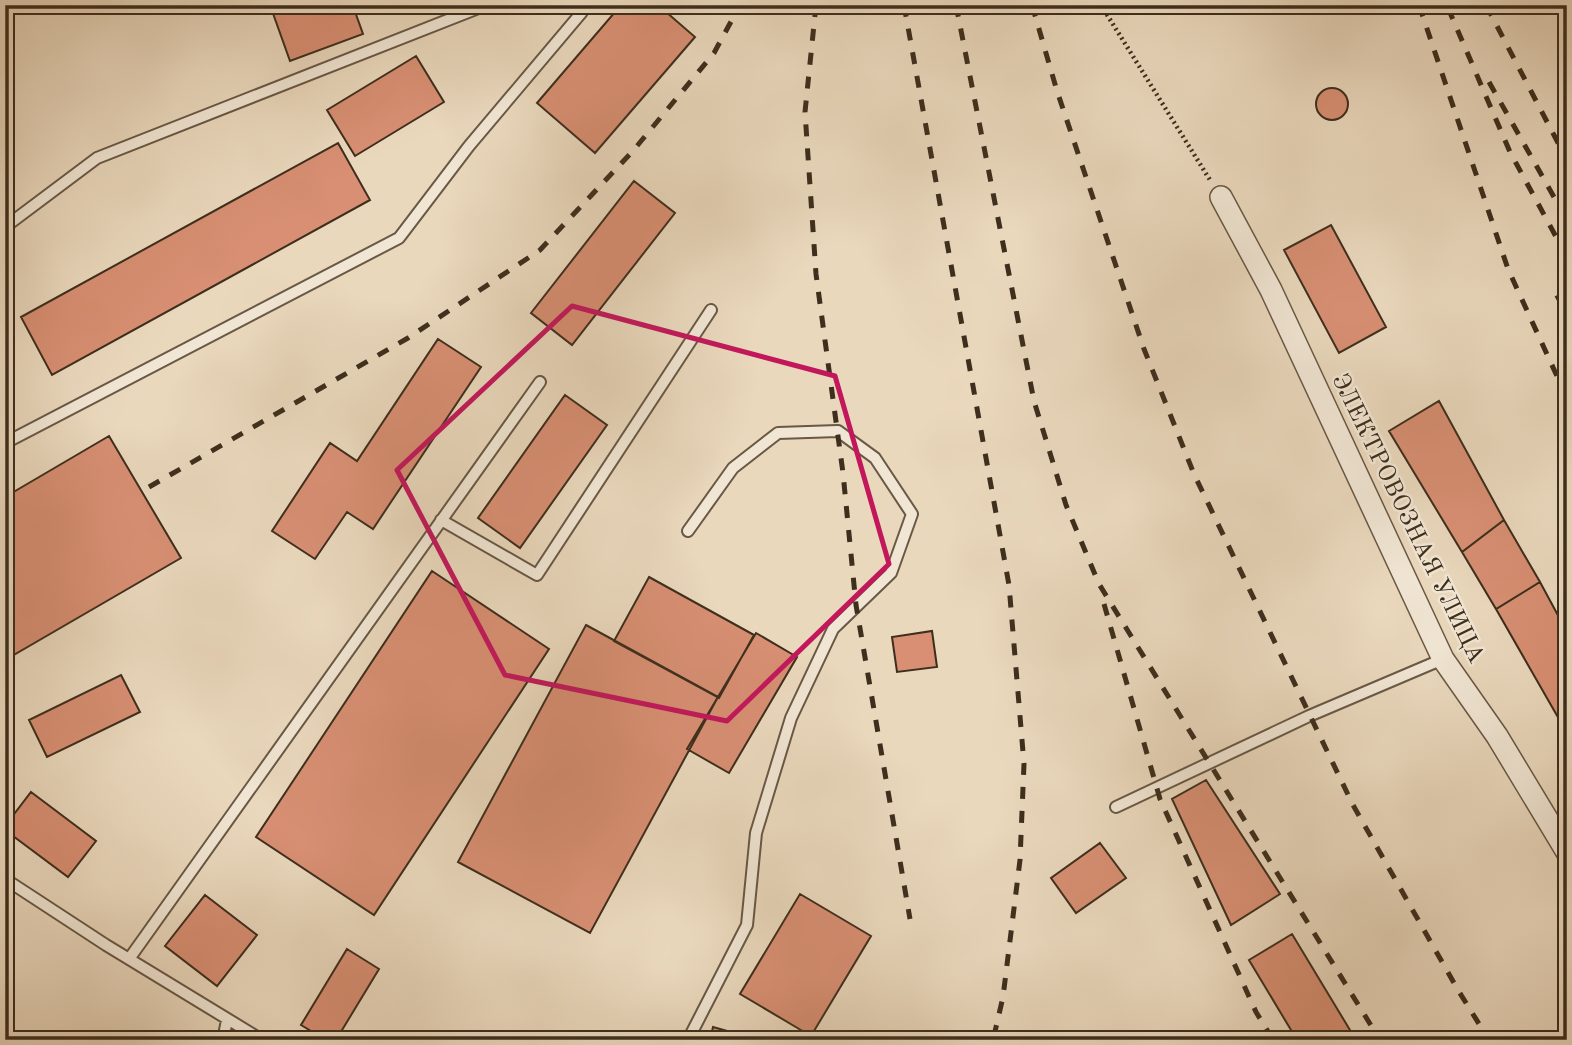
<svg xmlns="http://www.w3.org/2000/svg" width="1572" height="1045" viewBox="0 0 1572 1045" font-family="'Old Standard TT',serif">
  <rect width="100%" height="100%" fill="#ead8bd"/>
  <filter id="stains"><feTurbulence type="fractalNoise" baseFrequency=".00286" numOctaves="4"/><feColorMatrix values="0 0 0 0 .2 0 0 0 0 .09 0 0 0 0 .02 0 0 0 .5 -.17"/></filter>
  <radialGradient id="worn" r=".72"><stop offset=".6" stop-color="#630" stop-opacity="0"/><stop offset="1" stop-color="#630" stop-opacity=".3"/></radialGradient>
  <path fill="#d88f73" stroke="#3d2e1d" stroke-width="2" d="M270,5H355L353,6L363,34L290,61Z
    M621,5H658L695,37L595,153L537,103Z
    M416,56L444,102L355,156L327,110Z
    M1316 104a16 16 0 1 1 32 0a16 16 0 1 1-32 0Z
    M338,143L370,200L52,375L21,317Z
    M634,181L675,213L572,345L531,313Z
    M1331,225L1386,327L1339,353L1284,250Z
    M1567,291V317L1556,297Z
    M438,339L481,367L373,529L347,512L315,559L272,531L330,443L357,461Z
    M565,395L607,425L520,548L478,518Z
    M1439,401L1504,520L1462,552L1389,431Z
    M109,436L181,558L5,660V497Z
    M1504,520L1540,582L1496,609L1462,552Z
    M432,571L549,649L374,915L256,837Z
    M649,577L754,635L719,698L614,641Z
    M1540,582L1567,632V714L1559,719L1496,609Z
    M586,625L718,697L590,933L458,862Z
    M932,631L937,667L897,672L892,637Z
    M756,633L797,657L729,773L687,749Z
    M121,675L140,712L47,757L29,720Z
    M1567,714V733L1559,719Z
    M1206,780L1280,894L1231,925L1172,799Z
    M31,792L96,841L68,877L5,830V826Z
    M1100,843L1126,878L1076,913L1051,878Z
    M800,894L871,936L811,1036L740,994Z
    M205,895L257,935L217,986L165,946Z
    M1292,934L1356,1040H1297L1249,960Z
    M347,949L379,969L336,1040H326L301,1025Z
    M713,1027L759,1040H710Z"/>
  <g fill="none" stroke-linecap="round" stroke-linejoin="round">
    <g stroke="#685845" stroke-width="14">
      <path id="service" d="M5,227L97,158L486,5
        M5,443L399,238L469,146L582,12
        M441,520L537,575L711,310
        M688,531L733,468L778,433L838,431L875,458L912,514L891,573L833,629L791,718L756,833L747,925L688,1040
        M1116,807L1309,716L1443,659
        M5,879L106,945L262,1040
        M129,959L540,382
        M223,1040L227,1020"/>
    </g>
    <g stroke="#685845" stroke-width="24">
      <path id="minor" d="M1221,197L1271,290L1443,659L1497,736L1567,852"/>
    </g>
    <path stroke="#3d2e1d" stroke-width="4.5" stroke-dasharray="2 3.5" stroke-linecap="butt" d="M1101,5L1210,180"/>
    <use href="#service" stroke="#f1e6d4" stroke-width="10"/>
    <use href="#minor" stroke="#f1e6d4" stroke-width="21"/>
    <path stroke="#3d2e1d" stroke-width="5" stroke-dasharray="12 12" stroke-linecap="butt" d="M816,5L805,112L816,274L843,473L856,605L910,919
      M904,5L1009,585L1024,764L1020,860L1003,997L993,1040
      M956,5L1034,401L1066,505L1099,584L1380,1040
      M1032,5L1057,91L1144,349L1194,474L1353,805L1458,990L1489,1040
      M1419,5L1508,269L1567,398
      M1486,5L1567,160
      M1555,5L1567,27
      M1448,8L1510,152L1567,257
      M5,9L16,5
      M1489,82L1567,220
      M149,487L408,338L540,250L632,152L714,53L740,5
      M1104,604L1160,799L1256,1012L1273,1040"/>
  </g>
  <path fill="none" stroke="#c2185b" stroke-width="5" stroke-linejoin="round" d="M572,306L835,376L889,564L727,721L505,675L397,470Z"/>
  <g text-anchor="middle" stroke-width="5" stroke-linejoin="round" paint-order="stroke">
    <g font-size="24" fill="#3d2e1d" stroke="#f1e6d4">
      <text transform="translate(1409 518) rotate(64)" y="8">ЭЛЕКТРОВОЗНАЯ УЛИЦА</text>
    </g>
  </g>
  <rect width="1572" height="1045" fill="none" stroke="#ead8bd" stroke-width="28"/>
  <rect x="7" y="7" width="1558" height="1031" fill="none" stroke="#3d2e1d" stroke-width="3.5"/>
  <rect x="14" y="14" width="1544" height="1017" fill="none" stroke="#3d2e1d" stroke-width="2"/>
  <rect width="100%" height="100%" filter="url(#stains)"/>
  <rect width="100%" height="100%" fill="url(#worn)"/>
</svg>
